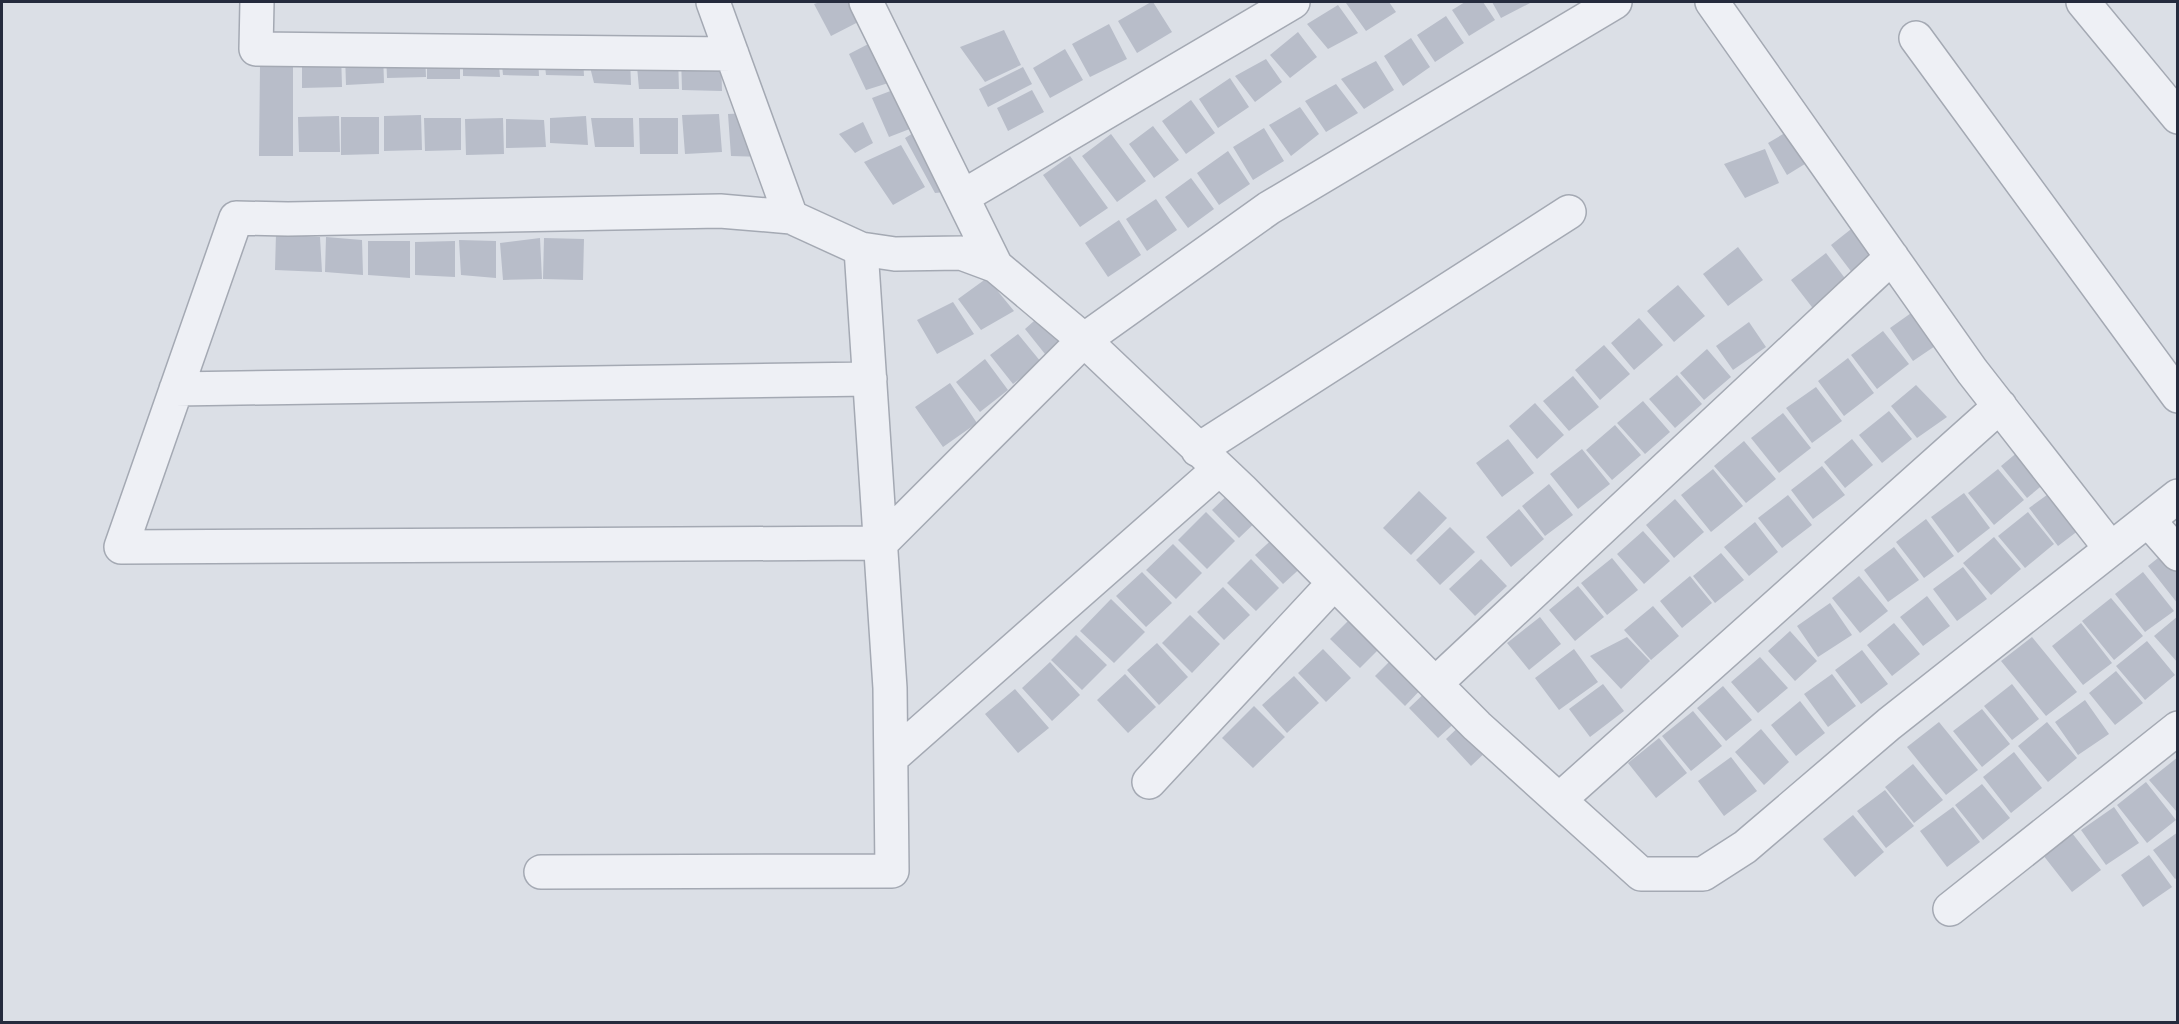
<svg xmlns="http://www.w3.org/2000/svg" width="2179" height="1024" viewBox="0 0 2179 1024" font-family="'IBM Plex Sans',sans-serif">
  <rect width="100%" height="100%" fill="#dbdfe6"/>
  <path fill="#b8bdc9" d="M820,2H858L866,18L831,36L814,4Z
    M1151,2H1153L1172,32L1137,53L1118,21Z
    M1349,2H1389L1396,12L1366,31L1346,3Z
    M1465,2H1483L1495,20L1469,36L1452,10Z
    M1492,2H1532L1501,18Z
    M1338,5L1358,33L1328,49L1307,24Z
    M1446,16L1464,43L1435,62L1417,35Z
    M1109,24L1127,59L1090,77L1072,44Z
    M1004,30L1021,65L985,82L960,47Z
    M1298,32L1317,57L1290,78L1270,55Z
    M1411,38L1430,67L1403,86L1384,56Z
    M878,39L898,80L866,90L849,54Z
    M1065,49L1083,80L1050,98L1033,68Z
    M425,52L426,77L387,78L386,53Z
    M341,53L342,87L302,88V54Z
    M383,53L384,83L346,85L345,54Z
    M427,53L460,54V79H427Z
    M463,54H498L500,77L463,76Z
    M501,54L538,55L539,76L503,75Z
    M636,55L678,56L679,89H639Z
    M544,56L583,57L584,76L546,75Z
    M681,56L721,57L722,91L682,90Z
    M591,57H630L631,85L594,83L591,71Z
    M1266,59L1282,82L1255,102L1235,76Z
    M1376,61L1394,90L1364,109L1341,79Z
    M260,66H293V156H259Z
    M1023,67L1032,84L988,107L979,89Z
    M1230,78L1249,107L1218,128L1199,99Z
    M1336,84L1358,113L1326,132L1305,101Z
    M901,87L920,125L889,137L872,98Z
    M1032,90L1044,112L1008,131L997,108Z
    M1191,100L1215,133L1186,154L1162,121Z
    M1300,107L1319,134L1291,156L1269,125Z
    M750,113L767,157L731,156L728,114Z
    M719,114L722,152L685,154L682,115Z
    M421,115L422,150L384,151V116Z
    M339,116L340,152H299L298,117Z
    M586,116L588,145L550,143V118Z
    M341,117H379V154L341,155Z
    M424,118H461V150L425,151Z
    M503,118L504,154L466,155L465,119Z
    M591,118H633L634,147H595Z
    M639,118H678V154H640Z
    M506,119L544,120L546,147L506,148Z
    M863,122L873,143L855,153L839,134Z
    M1153,126L1179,160L1154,178L1129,144Z
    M923,127L955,191L935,193L905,138Z
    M1795,127L1813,159L1787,175L1768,143Z
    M1264,128L1284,161L1253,180L1233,147Z
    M1111,134L1146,181L1117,202L1082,156Z
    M901,145L925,187L893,205L864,162Z
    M1765,149L1779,183L1745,198L1724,164Z
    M1228,151L1250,184L1219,205L1197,173Z
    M1070,156L1108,208L1080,227L1043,175Z
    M1191,178L1214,209L1188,228L1165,197Z
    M1156,199L1177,230L1147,251L1126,219Z
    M1119,220L1141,255L1108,277L1085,243Z
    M1855,226L1877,255L1853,274L1831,245Z
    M276,234L320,237L322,272L275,270Z
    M326,237L362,240L363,275L325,272Z
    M540,238L542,279L503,280L500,243Z
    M544,238L584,239L583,280L543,279Z
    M459,240L496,241V278L461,275Z
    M368,241H410V278L368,275Z
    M455,241V277L415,275V242Z
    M1738,247L1763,280L1728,306L1703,274Z
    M1826,253L1850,285L1815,311L1791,280Z
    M987,278L1014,311L981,330L958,299Z
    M1678,285L1705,316L1674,342L1647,311Z
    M953,302L974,334L937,354L917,320Z
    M1921,306L1944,340L1913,361L1890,328Z
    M1043,313L1076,338L1049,359L1025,329Z
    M1639,318L1663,345L1634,370L1611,343Z
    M1749,322L1766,347L1733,370L1716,346Z
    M1883,331L1909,364L1877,389L1851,355Z
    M1018,334L1041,362L1013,384L990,355Z
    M1604,345L1630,374L1600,400L1575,370Z
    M1707,349L1731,377L1704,400L1680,373Z
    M1848,358L1874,393L1844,416L1818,381Z
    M985,359L1008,390L980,412L956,382Z
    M1677,375L1702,404L1675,428L1649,399Z
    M1573,376L1599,407L1569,431L1543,401Z
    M950,383L977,423L943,447L915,407Z
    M1916,385L1947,417L1917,438L1891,406Z
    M1816,387L1842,421L1812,443L1786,408Z
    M1643,401L1670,432L1645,454L1617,423Z
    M1535,403L1564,435L1537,459L1509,426Z
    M1889,411L1912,439L1882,463L1859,435Z
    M1783,413L1811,448L1779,473L1751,438Z
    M1615,425L1641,455L1612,480L1586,450Z
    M1508,439L1534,473L1502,497L1476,463Z
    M1852,439L1873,465L1845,488L1824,462Z
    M1744,441L1776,479L1746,503L1714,466Z
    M2025,446L2051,478L2027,498L2001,466Z
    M1582,449L1610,484L1578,509L1550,474Z
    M1822,466L1845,495L1813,519L1791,490Z
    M1713,469L1743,506L1711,532L1681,495Z
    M1998,469L2024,500L1994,525L1968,493Z
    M1549,484L1573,515L1545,536L1522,506Z
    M2058,487L2087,524L2058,546L2029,508Z
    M1235,488L1262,516L1239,538L1212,510Z
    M1419,491L1447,518L1411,555L1383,528Z
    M1964,493L1990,528L1958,553L1931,517Z
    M1788,495L1812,525L1782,548L1758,518Z
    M1675,499L1704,532L1674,558L1646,525Z
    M1519,509L1544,539L1511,567L1486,537Z
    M1206,512L1235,541L1207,569L1178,540Z
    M2028,512L2054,544L2025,568L1998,536Z
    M1926,519L1954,556L1924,578L1896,542Z
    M1755,522L1778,552L1749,576L1724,547Z
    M1450,527L1475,552L1440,585L1416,560Z
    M1643,531L1670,561L1644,584L1617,554Z
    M1278,534L1305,564L1283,584L1255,555Z
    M1994,537L2021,569L1991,595L1963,563Z
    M1173,544L1202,573L1176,599L1146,570Z
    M1894,547L1919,580L1888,602L1864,570Z
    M2168,550L2178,562V604L2148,566Z
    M1721,553L1744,580L1715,603L1693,576Z
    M1612,558L1638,590L1607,615L1581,583Z
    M1251,559L1279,588L1256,611L1227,583Z
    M1481,559L1507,586L1475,616L1449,589Z
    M1963,567L1987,599L1957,621L1933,589Z
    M1142,572L1172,603L1146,627L1116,596Z
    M2143,572L2174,611L2145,632L2115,594Z
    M1690,576L1712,603L1682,628L1660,601Z
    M1859,576L1888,611L1860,633L1832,598Z
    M1578,586L1604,617L1575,641L1549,610Z
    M1223,587L1250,615L1224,640L1197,612Z
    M1927,596L1950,626L1923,646L1900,617Z
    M2111,598L2143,636L2114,660L2082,621Z
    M1111,599L1145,632L1114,663L1080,631Z
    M1830,603L1852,635L1818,657L1797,626Z
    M1653,606L1679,636L1651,660L1624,630Z
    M1356,613L1386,642L1360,668L1330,639Z
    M1190,615L1220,644L1192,673L1162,643Z
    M2178,616V663L2154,636Z
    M1540,617L1561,644L1529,670L1507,643Z
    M1894,623L1920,654L1892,676L1867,645Z
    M2081,623L2112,663L2083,685L2052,646Z
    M1790,631L1817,661L1795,681L1768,651Z
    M1076,635L1107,665L1082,690L1051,660Z
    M1627,637L1650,661L1621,689L1590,656Z
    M2032,637L2077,692L2046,716L2001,661Z
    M2147,641L2175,675L2145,700L2116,666Z
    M1157,643L1188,677L1159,705L1127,670Z
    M1323,649L1351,678L1326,702L1298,673Z
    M1574,649L1598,682L1559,710L1535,678Z
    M1862,650L1888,684L1861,704L1835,670Z
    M1397,654L1427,683L1405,706L1375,676Z
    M1760,657L1788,688L1758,713L1731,682Z
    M1050,662L1080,695L1052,721L1022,688Z
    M2116,671L2143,703L2115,725L2089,693Z
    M1125,674L1156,707L1128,733L1097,700Z
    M1832,674L1856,706L1828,727L1804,694Z
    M1294,676L1319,703L1287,733L1262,705Z
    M1603,684L1624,711L1590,737L1569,709Z
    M2012,684L2039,719L2012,740L1984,706Z
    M1723,686L1752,720L1726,741L1697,708Z
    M1431,687L1460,718L1438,738L1409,708Z
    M1015,689L1049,728L1018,753L985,714Z
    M2085,700L2109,734L2078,755L2055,722Z
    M1800,701L1825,733L1796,756L1771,725Z
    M1254,706L1285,737L1253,768L1222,738Z
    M1982,709L2010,744L1982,767L1953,731Z
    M1693,711L1722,746L1691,771L1662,736Z
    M1466,720L1491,747L1471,766L1446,739Z
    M1939,722L1978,770L1946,795L1907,747Z
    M2047,722L2077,758L2048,782L2018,746Z
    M1761,729L1789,762L1764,785L1735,752Z
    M1659,738L1687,773L1656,798L1628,763Z
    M2014,752L2042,788L2011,813L1983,777Z
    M1731,757L1757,791L1724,816L1698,781Z
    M2178,757V810L2176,811L2149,780Z
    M1913,764L1943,800L1914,823L1885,787Z
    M2146,782L2176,820L2147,843L2117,805Z
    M1982,784L2010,818L1983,840L1955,805Z
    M1885,790L1914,826L1886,848L1857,811Z
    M1953,807L1980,842L1947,867L1920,831Z
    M2114,807L2139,843L2106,865L2081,830Z
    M1853,815L1884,852L1855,877L1823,839Z
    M2178,832V877L2175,879L2153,850Z
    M2072,833L2101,870L2072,892L2043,855Z
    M2149,855L2172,887L2143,907L2121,875Z"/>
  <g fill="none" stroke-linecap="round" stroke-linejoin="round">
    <g stroke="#a4a9b3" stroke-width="36">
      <path id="minor" d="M257,2L256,49L732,54
        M713,2L791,217
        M866,2L996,266
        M1615,2L1269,208L1084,340L881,543L121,547L236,218L288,219L720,211L791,217L861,249L895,254L961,253L996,266L1084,340L1241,489L1477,726L1641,874H1703L1745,847L1889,724L2178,496
        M1712,2L1972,371L2111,549
        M2083,2L2178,117
        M1916,38L2178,396
        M962,197L1293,2
        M176,389L870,379
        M1198,450L1569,212
        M2148,520L2178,554
        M1435,684L1892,257
        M891,758L1219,469
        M1149,782L1334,583
        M1559,800L2000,406
        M541,872L892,871L890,688L861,249
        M1950,909L2178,728"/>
    </g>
    <use href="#minor" stroke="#eef0f5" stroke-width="33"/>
  </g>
  <rect width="2179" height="1024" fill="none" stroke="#252b3d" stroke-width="6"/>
</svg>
